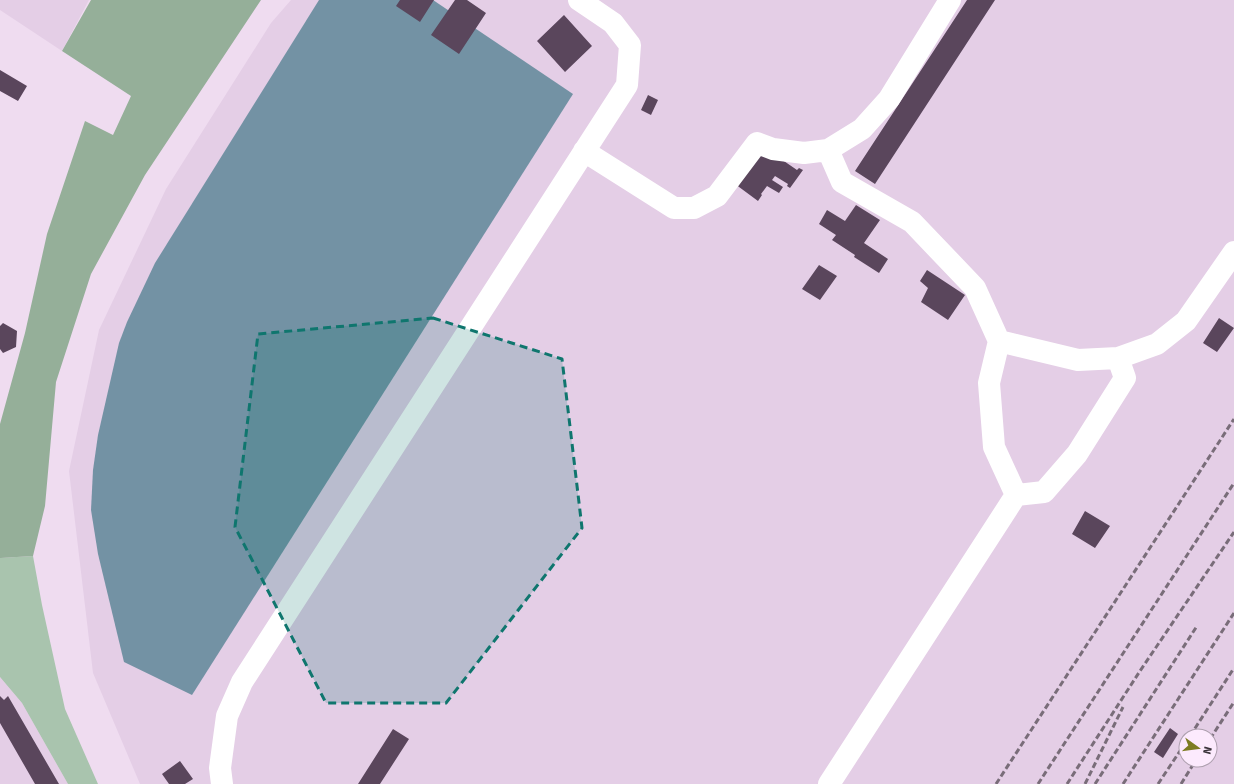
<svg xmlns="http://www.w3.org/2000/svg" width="1234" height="784" viewBox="0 0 1234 784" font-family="Signika,sans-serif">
  <rect width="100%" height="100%" fill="#efdcf0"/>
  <path fill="#e4cee6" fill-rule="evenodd" d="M0,0H89L62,51L0,10Z
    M291,0H1234V784H140L93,673L69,471L99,330L166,189L271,23ZM1186,736H1210V760H1186Z
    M0,677L22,703L68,784H0Z"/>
  <path fill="#a9c4ae" d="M33,556L42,605L65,709L98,784H68L22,703L0,677V558Z"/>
  <path fill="#95af99" d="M91,0H261L145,175L91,274L56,382L45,506L33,556L1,558H0V424L25,333L47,234L85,121L113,135L131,96L62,51Z"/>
  <path fill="#7392a4" d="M319,0H433L573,94L192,695L124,662L98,554L91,510L93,470L98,435L119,343L127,322L155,263Z"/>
  <path fill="#5a465c" d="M400,0H434L420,22L396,6Z
    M455,0H467L486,13L459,54L431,35Z
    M967,0H995L875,184L855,171Z
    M564,15L592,46L565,72L537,41Z
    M0,70L27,86L18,101L0,91Z
    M648,95L658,100L651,115L641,110Z
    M762,146L797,170L799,168L803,170L790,188L787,186L788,184L775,176L772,180L783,187L779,193L767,186L761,194L762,195L758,201L735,184Z
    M856,205L880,220L864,243L888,259L879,273L854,257L855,255L832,240L836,235L819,224L827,210L845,221Z
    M819,265L837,276L820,300L802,289Z
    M927,270L965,295L948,320L921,302L928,288L920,281Z
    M1219,318L1234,328L1217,352L1203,343Z
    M3,323L17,331L16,347L3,353L0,349V326Z
    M1085,511L1110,526L1095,548L1072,534Z
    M0,696L4,700L8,696L59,784H35L0,723Z
    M1170,728L1178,734L1163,758L1154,752Z
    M393,729L409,739L380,784H358Z
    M180,761L193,779L185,784H169L162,774Z"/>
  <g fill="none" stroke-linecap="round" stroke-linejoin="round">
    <path stroke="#fff" stroke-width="22" d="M828,150L842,182L912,222L975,288L999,341L1078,360L1118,358L1157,344L1186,321L1234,252
      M584,151L674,208H694L717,196L757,143L773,149L804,153L828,150L862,129L889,99L950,0
      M999,341L989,383L994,447L1016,495L1044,492L1077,454L1125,378L1118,358
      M222,784L220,768L227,716L242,682L627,85L630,45L613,23L579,0
      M829,784L1016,495"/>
    <path stroke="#796d79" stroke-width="3" stroke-dasharray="6 3" stroke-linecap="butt" d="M1190,736L1234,668
      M1210,739L1234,702
      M996,784L1234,419
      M1038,784L1234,483
      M1067,784L1140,671L1234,532
      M1085,784L1123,707
      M1095,784L1197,626
      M1123,784L1234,613
      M1158,784L1186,742
      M1181,784L1196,760"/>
  </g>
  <path fill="#0f766e" fill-opacity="0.2" stroke="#0f766e" stroke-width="3" stroke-dasharray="8 5" stroke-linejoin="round" d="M433,318L562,359L582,528L446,703H326L235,527L258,334Z"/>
  <g transform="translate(1198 748) rotate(104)"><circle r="19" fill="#fceafd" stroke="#aea0af"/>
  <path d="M0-3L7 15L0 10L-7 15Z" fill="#7d7c23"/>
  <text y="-6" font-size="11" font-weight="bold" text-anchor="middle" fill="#393239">N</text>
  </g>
</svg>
